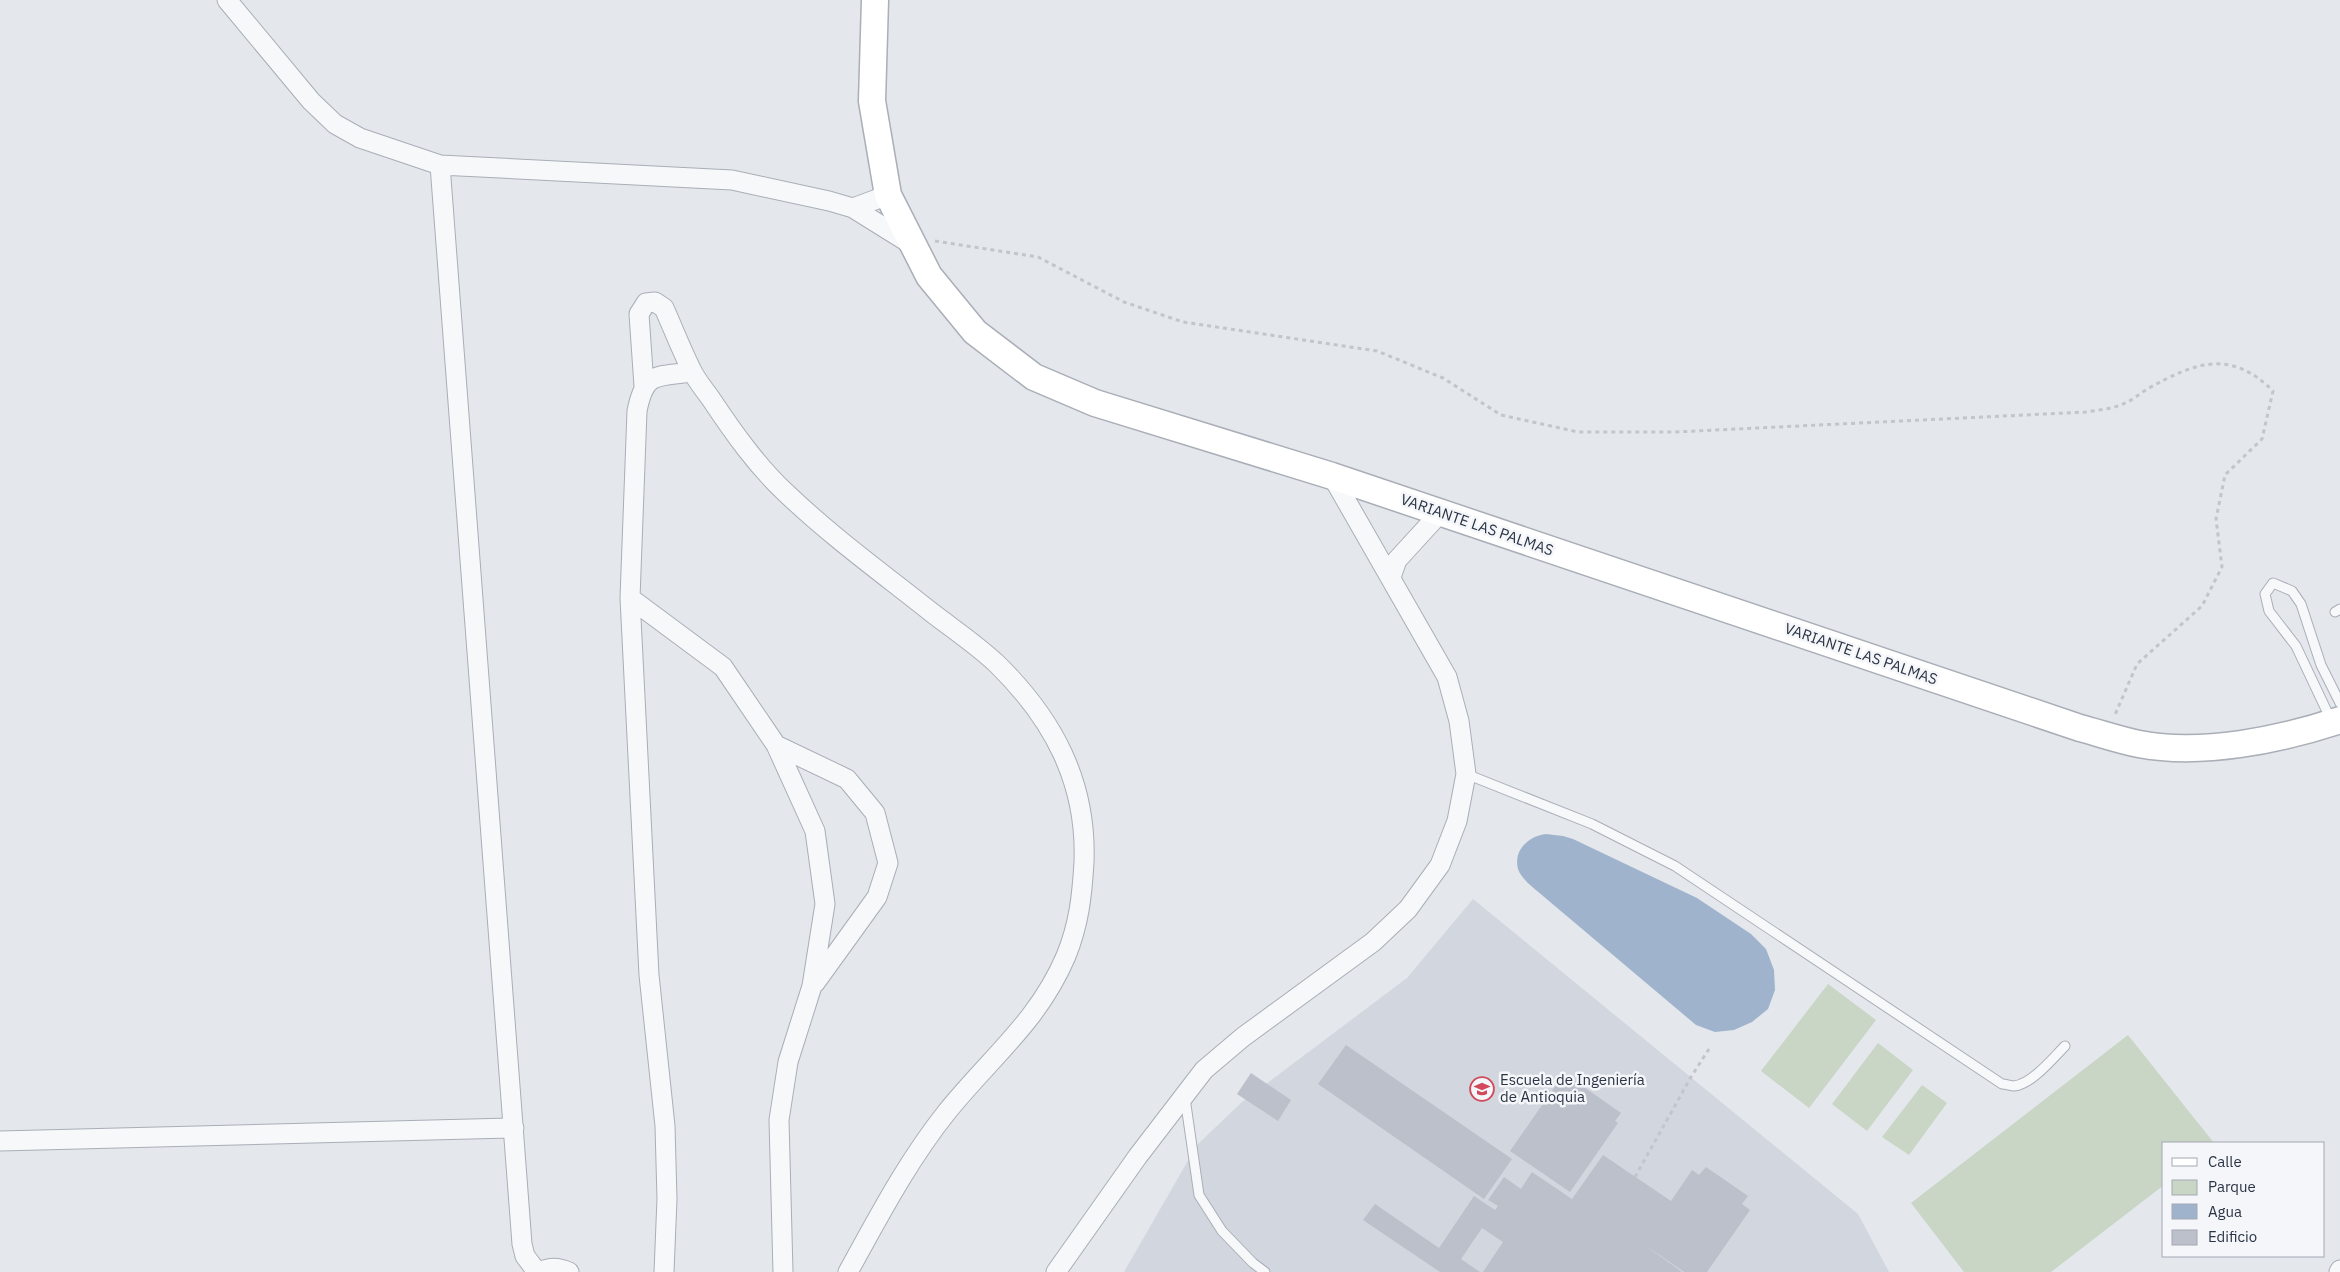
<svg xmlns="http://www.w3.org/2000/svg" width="2340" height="1272" viewBox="0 0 2340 1272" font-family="'IBM Plex Sans',sans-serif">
  <rect width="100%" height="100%" fill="#e4e7ec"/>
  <path fill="#d2d6de" d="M1473,899L1858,1214L1889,1272H1124L1197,1145L1242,1102L1407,978Z"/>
  <path fill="#c9d6c5" d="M1828,984L1876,1020L1809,1108L1761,1071Z
    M2128,1035L2214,1143H2164V1185L2051,1272H1964L1911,1203Z
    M1878,1043L1913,1070L1867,1131L1832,1104Z
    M1922,1085L1947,1103L1909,1155L1882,1137Z"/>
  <path fill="#9fb4cc" d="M1546,834L1563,836L1573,839L1697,898L1751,934L1766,949L1774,970L1775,990L1768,1009L1752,1022L1734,1030L1715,1032L1696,1025L1530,885C1526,881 1520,875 1518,869C1513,850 1529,836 1546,834Z"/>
  <path fill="#bbc0ca" d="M1346,1045L1512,1159L1484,1199L1318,1084Z
    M1251,1073L1291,1100L1278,1121L1237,1094Z
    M1571,1078L1621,1113L1615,1121L1618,1123L1570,1192L1510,1151L1558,1082L1565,1086Z
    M1603,1155L1671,1201L1692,1170L1699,1175L1706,1167L1748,1196L1742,1204L1750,1210L1707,1272H1684L1642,1243L1682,1272H1483L1503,1242L1482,1228L1461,1259L1480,1272H1440L1363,1220L1375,1204L1439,1248L1474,1196L1495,1210L1498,1206L1488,1200L1504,1177L1521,1189L1532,1172L1572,1199Z"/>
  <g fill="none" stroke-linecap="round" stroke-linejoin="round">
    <g stroke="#a9aeb7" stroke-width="11">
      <path id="lane" d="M2335,612L2340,609
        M2331,720L2296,646L2269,611L2265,594L2273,583L2292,591L2301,604L2321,665L2340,703
        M1466,774L1592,824L1675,866L2002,1084C2006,1084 2011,1086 2014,1086C2032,1084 2053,1058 2065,1046
        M1185,1098L1199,1195L1222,1231L1253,1263L1265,1272"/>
    </g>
    <g stroke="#a9aeb7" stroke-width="21">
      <path id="street" d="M227,0L311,101L335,124L360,138L440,165L732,180L829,201L853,208L914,246
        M440,165L522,1244L525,1256L537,1272
        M853,208L888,195
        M644,386L639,314L646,303L655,302L664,308C673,328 681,349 691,369C696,380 704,389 711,399C733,432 757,466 786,493C831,536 882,573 931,612C953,629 977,645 997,664C1053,719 1087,782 1084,862C1082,896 1079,924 1066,956C1038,1022 990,1058 946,1113C907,1162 878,1218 848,1272
        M1391,577L1397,560L1440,513
        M630,598L723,667L776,745L815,831L825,904L812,986L788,1062L779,1120L783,1272
        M776,745L847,779L875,813L888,863L877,897L815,983
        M0,1141L514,1128
        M539,1272C550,1267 558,1267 569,1272
        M664,1272L667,1199L665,1126L649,975L630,598L637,411C645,371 656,377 692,372
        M1056,1272L1138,1156L1204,1070L1243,1037L1373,942L1408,909L1440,865L1457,821L1466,774L1459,721L1447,677L1332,476
        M2339,1272L2340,1270"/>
    </g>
    <g stroke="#a9aeb7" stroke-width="29">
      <path id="secondary" d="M875,0L872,101L888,195L929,276L975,332L1034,377L1095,403L1332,476L2080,728C2099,733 2119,740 2139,744C2202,756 2280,740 2340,720"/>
    </g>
    <path stroke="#c2c5cb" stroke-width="3" stroke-dasharray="4 4" stroke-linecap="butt" d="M935,241L1038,257L1124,302L1183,322L1377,351L1443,378L1501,415L1578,432H1675L2086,412C2098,410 2112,409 2123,404C2132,401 2140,393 2149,388C2196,362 2231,349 2273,391L2262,439L2225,475L2216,519L2222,567L2202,606L2137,664L2114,717
      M1635,1177L1691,1077L1709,1049"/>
    <use href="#lane" stroke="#f7f8fa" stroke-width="9"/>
    <use href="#street" stroke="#f7f8fa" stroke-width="19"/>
    <use href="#secondary" stroke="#fff" stroke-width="26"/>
  </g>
  <defs>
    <g id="university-ring" transform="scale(1.25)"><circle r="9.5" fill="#f4f6f9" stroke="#d1495b" stroke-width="1.5"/><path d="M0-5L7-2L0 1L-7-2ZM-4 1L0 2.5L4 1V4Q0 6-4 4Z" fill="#d1495b"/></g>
  </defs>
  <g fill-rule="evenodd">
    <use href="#university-ring" x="1482" y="1089"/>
  </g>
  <g text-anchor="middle" stroke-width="5" stroke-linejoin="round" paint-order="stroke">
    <g font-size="15" fill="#2b3445" stroke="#f4f6f9">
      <text transform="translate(1477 525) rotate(19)" y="5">VARIANTE LAS PALMAS</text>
      <text transform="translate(1861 654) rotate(19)" y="5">VARIANTE LAS PALMAS</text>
    </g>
    <g font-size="15" fill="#2b3445" stroke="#f4f6f9" text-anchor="start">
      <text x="1500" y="1085">Escuela de Ingeniería<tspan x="1500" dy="17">de Antioquia</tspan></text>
    </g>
  </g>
  <rect x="2162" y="1142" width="162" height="115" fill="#f4f6f9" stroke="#a4a8b1"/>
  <rect x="2172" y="1158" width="25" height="8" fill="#ffffff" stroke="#a4a8b1"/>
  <text x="2208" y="1167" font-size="15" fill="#2b3445">Calle</text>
  <rect x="2172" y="1180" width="25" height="15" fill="#c9d6c5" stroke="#a4a8b1"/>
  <text x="2208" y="1192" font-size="15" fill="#2b3445">Parque</text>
  <rect x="2172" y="1204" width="25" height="15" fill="#9fb4cc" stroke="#a4a8b1"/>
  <text x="2208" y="1217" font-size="15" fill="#2b3445">Agua</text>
  <rect x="2172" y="1230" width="25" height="15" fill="#bbc0ca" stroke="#a4a8b1"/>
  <text x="2208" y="1242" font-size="15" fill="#2b3445">Edificio</text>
</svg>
